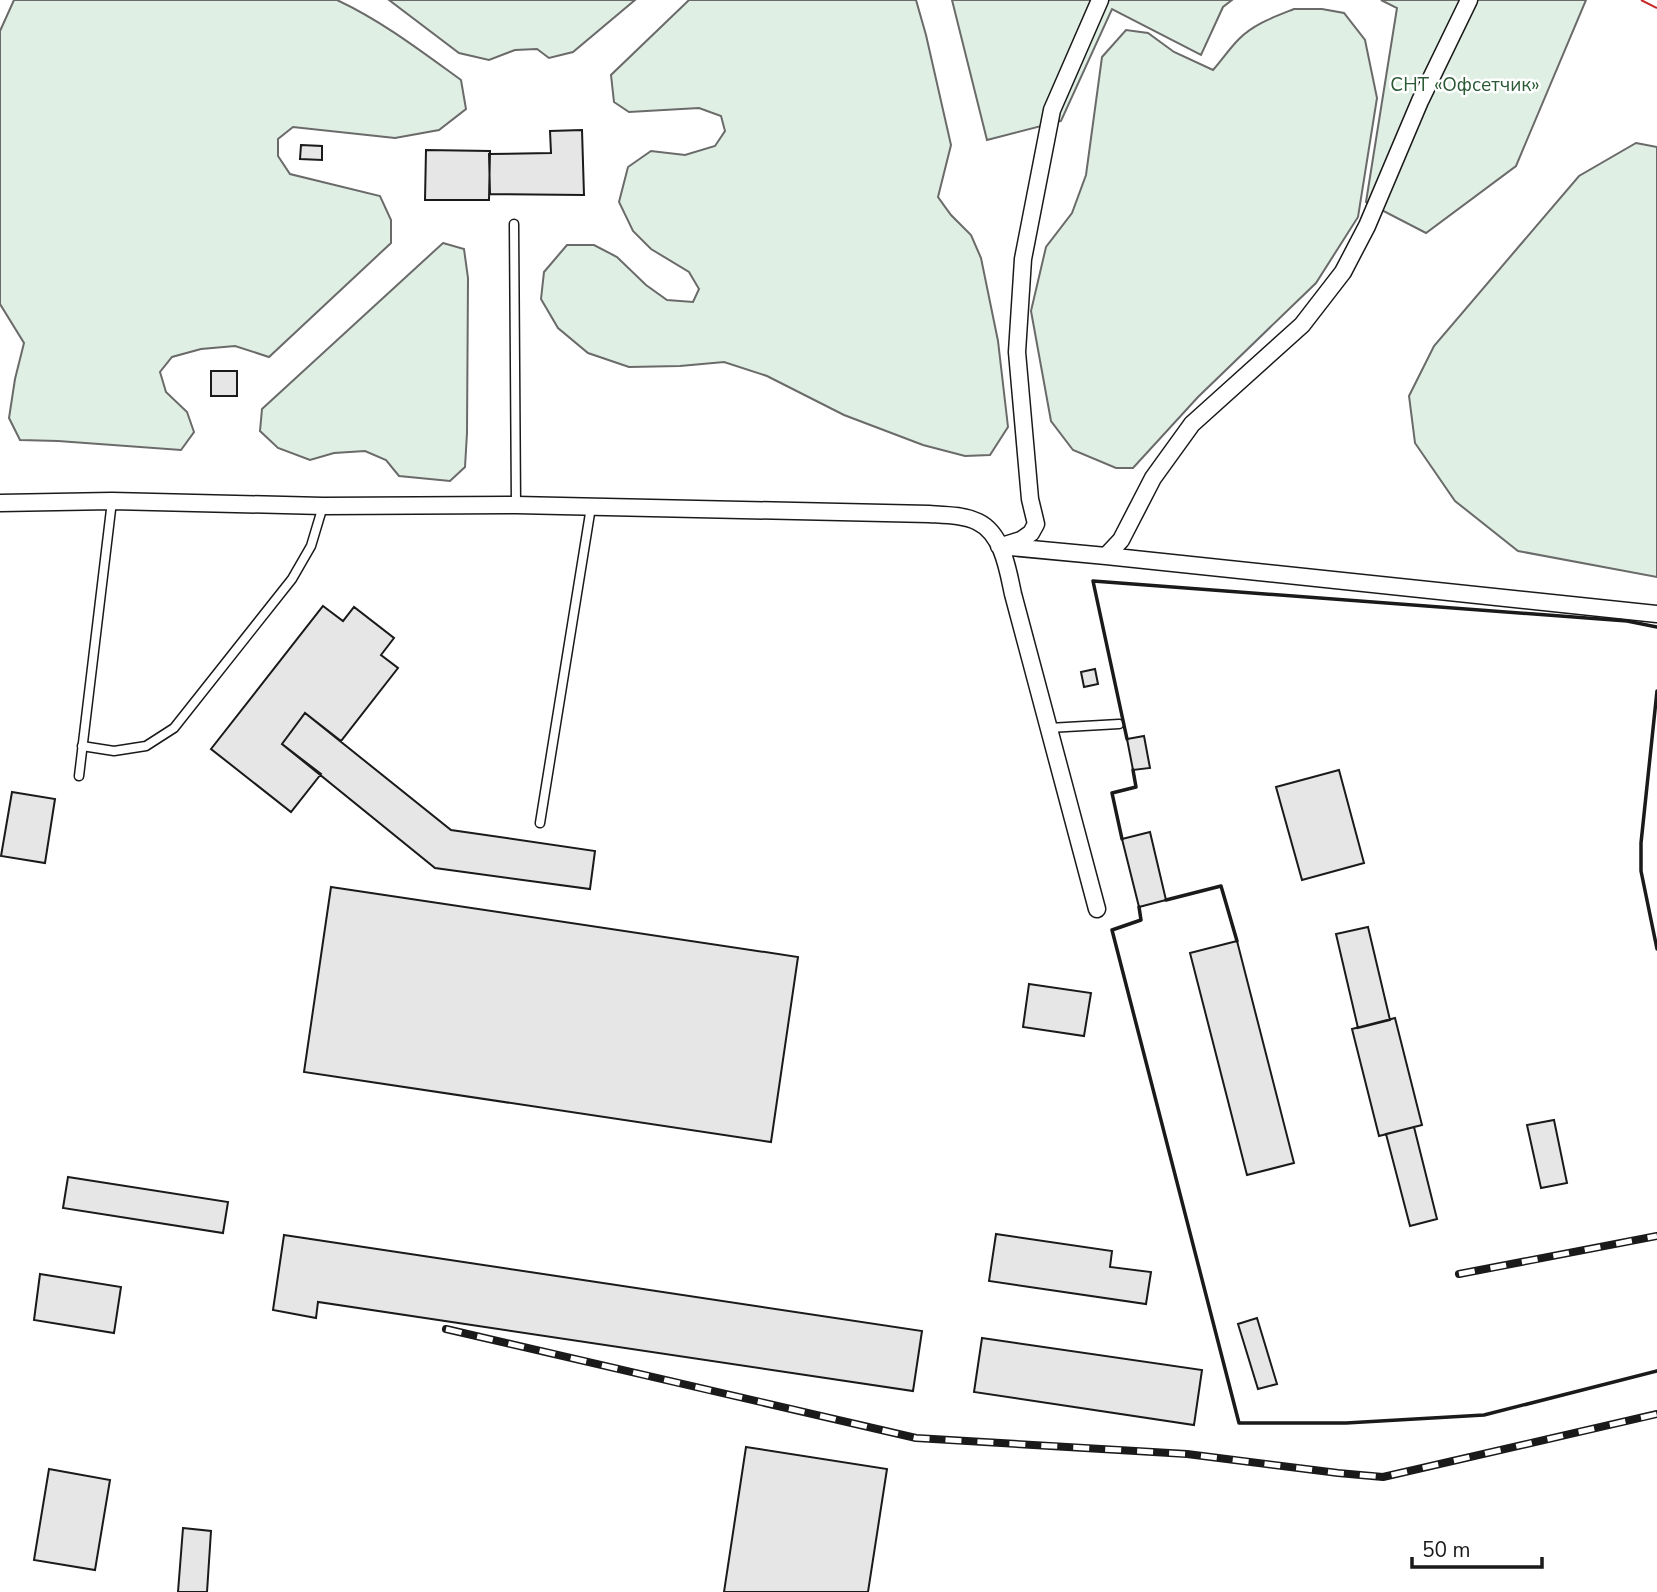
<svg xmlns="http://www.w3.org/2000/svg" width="1657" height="1592" viewBox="0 0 1657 1592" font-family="'Nunito Sans',sans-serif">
  <rect width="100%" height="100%" fill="#fff"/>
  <path fill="#e0efe3" stroke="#6a6a6a" stroke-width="2" d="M14,0H337C382,21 421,51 461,80L466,109L439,130L395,138L293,127L278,139V156L290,174L380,196L391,220V243L269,357L235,346L201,349L172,357L160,372L166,392L187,412L194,432L181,450L58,441L20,440L9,418L15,379L24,343L0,304V31Z
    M389,0H635L573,52L549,58L537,49L515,50L489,60L459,53Z
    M689,0H916L926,35L951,145L938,197L951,215L971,235L981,258L998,341L1008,427L990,455L965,456L923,445L844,415L767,376L724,362L680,366L629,367L588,353L558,328L541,299L544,272L567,245H594L617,257L646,285L667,300L693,302L699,289L689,272L651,249L633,231L619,202L628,167L651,151L685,155L715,146L725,131L721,116L699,108L629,112L614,102L611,75Z
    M952,0H1232L1223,7L1201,55L1112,9L1061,121L987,140Z
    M1381,0H1586L1516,166L1426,233L1366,202L1397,8Z
    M1294,9H1322L1344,13L1365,40L1377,98L1358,217L1316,283L1198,397L1133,468H1116L1073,450L1051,421L1031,311L1046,247L1072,213L1086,175L1102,57L1126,30L1148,33L1174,52L1213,70C1222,60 1229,49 1239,39C1254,24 1274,17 1294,9Z
    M1636,143L1657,147V577L1518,551L1455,501L1415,443L1409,396L1434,346L1579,176Z
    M443,243L464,249L468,278L467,433L465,467L450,481L399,476L386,460L365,451L334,453L310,460L278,448L260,431L262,409Z"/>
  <path fill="#e6e6e6" stroke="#1a1a1a" stroke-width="2" d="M582,130L584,195L490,194L489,154L551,153L550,131Z
    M301,145L322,146V160L300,159Z
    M426,150L490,151L489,200H425Z
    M211,371H237V396H211Z
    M323,606L343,621L354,607L394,638L381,655L398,668L341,741L305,713L282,744L321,774L291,812L211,749Z
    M1095,669L1098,684L1084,687L1081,672Z
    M305,713L451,830L595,851L590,889L435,868L282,744Z
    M1144,736L1150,768L1133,770L1127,739Z
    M1339,770L1364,863L1302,880L1276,787Z
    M12,792L55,799L45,863L1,856Z
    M1150,832L1166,900L1139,907L1122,839Z
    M331,887L798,957L771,1142L304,1072Z
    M1368,927L1390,1020L1358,1028L1336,934Z
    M1237,941L1294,1163L1247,1175L1190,953Z
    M1029,984L1091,993L1084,1036L1023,1027Z
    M1395,1018L1422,1125L1379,1136L1352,1029Z
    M1554,1120L1567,1183L1541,1188L1527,1125Z
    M1414,1127L1437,1219L1410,1226L1386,1134Z
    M68,1177L228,1202L223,1233L63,1208Z
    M996,1234L1112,1251L1110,1267L1151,1272L1146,1304L989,1281Z
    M284,1235L922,1331L913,1391L318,1302L316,1318L273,1310Z
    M40,1274L121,1287L114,1333L34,1320Z
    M1257,1318L1277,1384L1258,1389L1238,1324Z
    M982,1338L1202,1370L1194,1425L974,1392Z
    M746,1447L887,1469L868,1592H724Z
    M49,1469L110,1480L95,1570L34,1560Z
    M183,1528L211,1531L207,1592H178Z"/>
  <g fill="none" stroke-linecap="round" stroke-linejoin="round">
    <g stroke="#1a1a1a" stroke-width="11">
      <path id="lane" d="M514,224L516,505
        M1049,728L1119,724
        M82,746L114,751L146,746L174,728L292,579L311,546L323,506
        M79,776L112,501
        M540,823L591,507"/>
    </g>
    <g stroke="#1a1a1a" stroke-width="19">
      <path id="street" d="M0,503L112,501L323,506L516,505L929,514C945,515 964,515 978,522C1003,534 1008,571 1013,594L1097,909
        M1005,545L1021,540L1031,533L1036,524L1030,499L1017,352L1023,259L1052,110L1100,0
        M999,546L1106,556L1657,614
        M1106,556L1121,540L1153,478L1192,424L1302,325L1343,272L1367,226L1420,101L1469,0"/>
    </g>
    <use href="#lane" stroke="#fff" stroke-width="8"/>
    <use href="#street" stroke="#fff" stroke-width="16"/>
    <g stroke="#1a1a1a" stroke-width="8">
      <path id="rail" d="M1459,1274L1657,1236
        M446,1329L916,1438L1187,1454L1338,1473L1383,1477L1657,1414"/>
    </g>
    <use href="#rail" stroke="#fff" stroke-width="5" stroke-dasharray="16" stroke-linecap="butt"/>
    <path stroke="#1a1a1a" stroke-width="3.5" d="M1657,691L1641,843V871L1657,949
      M1127,739L1093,581L1627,621L1657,627
      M1122,839L1112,793L1136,787L1133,770
      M1166,900L1221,886L1237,941
      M1139,907L1141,920L1112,930L1239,1423H1346L1484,1415L1657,1371"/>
    <path stroke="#c62828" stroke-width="2" stroke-dasharray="24 5 3.5 5" stroke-linecap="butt" d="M1641,0L1657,8"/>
  </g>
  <g text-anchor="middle" stroke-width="5" stroke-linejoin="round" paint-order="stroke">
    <g font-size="19" fill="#2b5a34" stroke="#fff">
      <text x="1465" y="91">СНТ «Офсетчик»</text>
    </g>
  </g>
  <path d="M1412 1557v10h130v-10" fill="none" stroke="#1a1a1a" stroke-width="3.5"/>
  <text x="1422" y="1557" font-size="21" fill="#1a1a1a" stroke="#ffffff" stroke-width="5" paint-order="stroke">50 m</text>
</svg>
